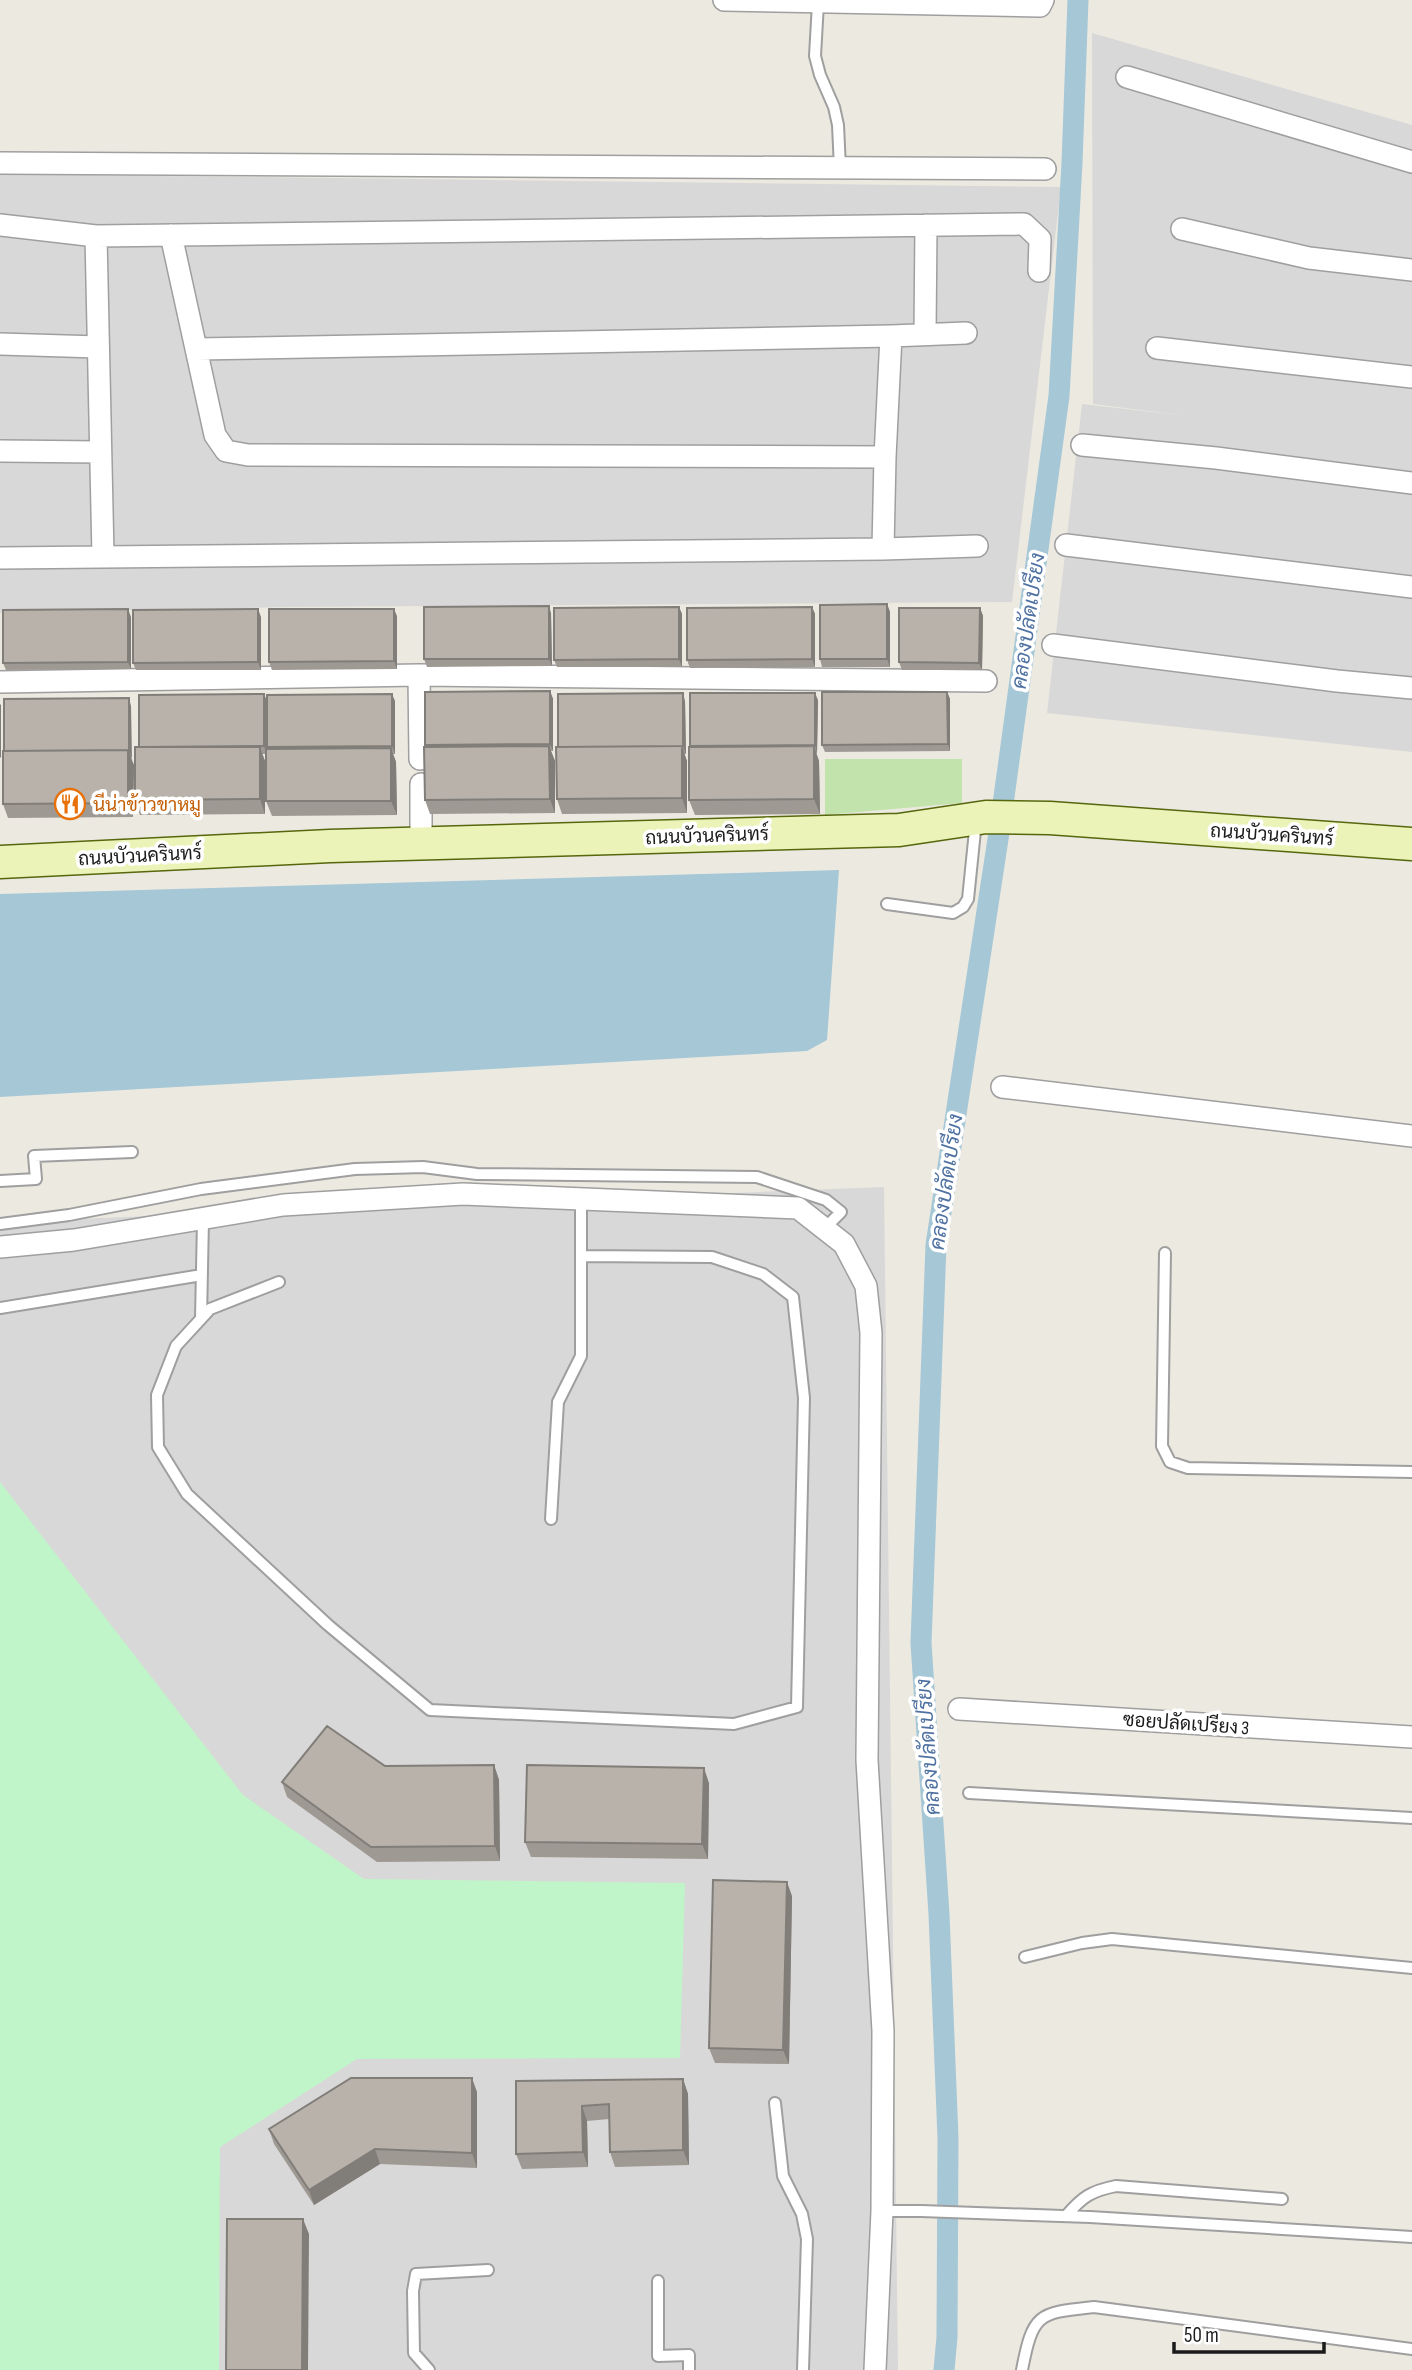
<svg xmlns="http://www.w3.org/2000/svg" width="1412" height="2370" viewBox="0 0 1412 2370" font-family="'Sofia Sans Condensed',Sarabun,sans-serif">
  <rect width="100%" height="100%" fill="#ece9e1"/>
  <path fill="#d9d8d8" d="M1092,33L1412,125V752L1047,713L1082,404L1188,416L1093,404Z
    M0,174L1061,187L1012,602L287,607L0,613Z
    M884,1187L898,2370H0V1222Z"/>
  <path fill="#c2e3ab" d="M825,759H962V803L825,815Z"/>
  <path fill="#c0f4c9" d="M0,1482L243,1795L364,1879L685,1883L680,2058L357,2059L220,2147L219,2370H0Z"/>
  <path fill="#a5c7d6" d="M839,870L827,1040L807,1051L0,1097V894Z"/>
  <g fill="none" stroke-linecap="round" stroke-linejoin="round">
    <path stroke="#a5c7d6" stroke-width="21" d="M944,2370L947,2337L948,2138L939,1914L921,1643L936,1245L1000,826L1059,396L1072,163L1078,0"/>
    <g stroke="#9f9f9f" stroke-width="14">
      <path id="lane" d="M818,3L815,56L820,75L834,107L838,125L840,168
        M887,904L953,913L963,907L968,899L976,821
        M0,1181L36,1179L34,1156L132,1152
        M0,1224L69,1215L201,1189L355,1169L423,1167L477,1174L757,1177L826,1200L841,1212L824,1229
        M1165,1253L1162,1446L1170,1462L1188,1468L1412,1472
        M279,1282L210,1309L176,1346L157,1395L158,1447L187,1494L328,1625L430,1710L734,1724L797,1707L804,1398L793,1297L763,1274L712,1257L581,1256
        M0,1308L202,1275
        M201,1319L203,1219
        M551,1519L558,1402L581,1356V1199
        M969,1793L1412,1818
        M1025,1957L1082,1943L1112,1939L1412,1968
        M775,2103L783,2176L802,2214L807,2239L803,2370
        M882,2211H921L1090,2217L1412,2237
        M1066,2216C1082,2197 1091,2191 1116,2186L1282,2199
        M658,2281V2356L689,2355V2370
        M429,2370L414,2353L413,2291L416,2274L488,2270
        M1022,2370C1033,2312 1039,2313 1094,2307L1412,2349"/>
    </g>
    <g stroke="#9f9f9f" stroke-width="24">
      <path id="street" d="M724,0L1040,6L1043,0
        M1127,77L1412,162
        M0,163L1045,169
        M0,225L96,236L1024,224L1040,239L1039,271
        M1182,229L1309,258L1412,270
        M171,235L215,435L226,451L248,455L885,457
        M96,236L103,556
        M925,334L926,225
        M0,344L98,347
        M1157,348L1412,377
        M197,349L891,336L966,333
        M1082,445L1216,458L1412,483
        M0,451L100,452
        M1066,545L1412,587
        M883,549L885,457L891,336
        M0,558L883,549L977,546
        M1053,645L1337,681L1412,688
        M419,675L420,759
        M0,682L419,675L986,681
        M421,784V843
        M1002,1087L1412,1136
        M0,1247L74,1240L283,1205L463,1194L798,1208L844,1244L866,1286L871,1333L867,1760L883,2031L882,2211L875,2370
        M959,1709L1412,1737"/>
    </g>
    <g stroke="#56670d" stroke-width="35">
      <path id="secondary" d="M0,862L330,846L899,830L986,817L1050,818L1412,844"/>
    </g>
    <use href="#lane" stroke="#fff" stroke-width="10"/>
    <use href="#street" stroke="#fff" stroke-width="21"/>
    <use href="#secondary" stroke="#ebf3b8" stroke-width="32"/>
  </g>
  <path fill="#9e9993" d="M887,604L890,612V667H822L820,659Z
    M679,607L682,614V667H557L554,660Z
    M812,607L815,614V667L690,668L687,660Z
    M980,608L983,616L982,670H902L899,662Z
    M551,613L552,666L427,667L424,659Z
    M397,616V669L272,670L269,662Z
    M131,617V669L6,670L3,663Z
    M261,617V670H136L133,663Z
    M550,691L553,699V751H551L555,761V813L430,814L425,800V745Z
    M947,692L950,699V751L825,752L822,745Z
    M818,700L817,753H816L819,761L820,814L695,815L689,800V747Z
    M267,701V749H268L267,747L395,701V754H393L396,762L397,815L272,816L266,801V754H262L265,761V814L140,815L135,800L139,747Z
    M685,701L686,754H684L687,761V813L562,814L557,799Z
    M131,706V759L134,765L133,817L8,818L3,804Z
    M494,1765L499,1780L500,1861L377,1862L287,1797L282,1782L385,1766Z
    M709,1783L708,1859L531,1857L525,1842Z
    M792,1896L789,2064L715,2063L709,2048Z
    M683,2079L688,2094L689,2165L615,2167L610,2152L609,2119L587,2121L588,2167L522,2169L516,2154V2081Z
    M477,2092V2168L380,2164L314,2205L274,2144L269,2129Z"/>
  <path fill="#817d78" d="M887,604L890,612V667L887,659Z
    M549,606L551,613L552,666L549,659Z
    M679,607L682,614V667L679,659Z
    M812,607L815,614V667L812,659Z
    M980,608L983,616L982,670L979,663Z
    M128,609L131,617V669L128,662Z
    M258,609L261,617V670L258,662Z
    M394,609L397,616V669L394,661Z
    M550,691L553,699V751L550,744Z
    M947,692L950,699V751L948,744Z
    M683,693L685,701L686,754L683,746Z
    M815,693L818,700L817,753L815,745Z
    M264,694L267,701V754L264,746Z
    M392,694L395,701V754L392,746Z
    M129,698L131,706L132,759L129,751Z
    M0,704L1,705V758L0,757Z
    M549,746L555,761V813L550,799Z
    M682,746L687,761V813L682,798Z
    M814,746L819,761L820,814L814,799Z
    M260,747L265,761V814L260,799Z
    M391,748L396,762L397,815L391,801Z
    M128,750L134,765L133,817L128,803Z
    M494,1765L499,1780L500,1861L495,1846Z
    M704,1768L709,1783L708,1859L702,1844Z
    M787,1882L792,1896L789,2064L783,2050Z
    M472,2078L477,2092V2168L472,2153Z
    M683,2079L688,2094L689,2165L683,2150Z
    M582,2106L587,2121L588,2167L583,2152Z
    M375,2149L380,2164L314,2205L309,2190Z
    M303,2219L309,2234L308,2370H302Z"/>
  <path fill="#b8b2ab" stroke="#817d78" stroke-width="2" d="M887,604V659H820V605Z
    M549,606V659H424V607Z
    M679,607V659L554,660V608Z
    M812,607V659L687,660V608Z
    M899,608H980L979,663L899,662Z
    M128,609V662L3,663V610Z
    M258,609V662L133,663V610Z
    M269,609H394V661L269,662Z
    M550,691V744L425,745V692Z
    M822,692H947L948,744L822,745Z
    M683,693V746L558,747V694Z
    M690,693H815V745L690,746Z
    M264,694V746L139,747V695Z
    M392,694V746L267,747V695Z
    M129,698V751L128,750L4,751V699Z
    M549,746L550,799L425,800L424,747Z
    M682,746V798L557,799L556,747Z
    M814,746V799L689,800V747Z
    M135,747H260V799L135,800Z
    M391,748V801H266V749Z
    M128,750V803L3,804V751Z
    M327,1726L385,1766L494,1765L495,1846L371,1847L282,1782Z
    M527,1765L704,1768L702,1844L525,1842Z
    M713,1880L787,1882L783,2050L709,2048Z
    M351,2078H472V2153L375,2149L309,2190L269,2129Z
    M683,2079V2150L610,2152L609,2104L582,2106L583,2152L516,2154V2081Z
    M227,2219H303L302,2370H226Z"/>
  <defs>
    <g id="restaurant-ring" transform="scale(1.575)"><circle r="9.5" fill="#fff" stroke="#e8710a" stroke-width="1.5"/><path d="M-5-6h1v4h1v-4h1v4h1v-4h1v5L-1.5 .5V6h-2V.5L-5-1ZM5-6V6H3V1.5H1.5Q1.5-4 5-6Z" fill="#e8710a"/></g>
  </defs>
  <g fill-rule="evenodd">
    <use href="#restaurant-ring" x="70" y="804"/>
  </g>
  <g text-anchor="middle" stroke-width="7" stroke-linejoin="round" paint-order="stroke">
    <g font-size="19" fill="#c56008" stroke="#fff" text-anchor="start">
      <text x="93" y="811">นีน่าข้าวขาหมู</text>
    </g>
    <g font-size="19" fill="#1b1b1b" stroke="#fff">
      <text transform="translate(1272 834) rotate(4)" y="7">ถนนบัวนครินทร์</text>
      <text transform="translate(707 835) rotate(-2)" y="7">ถนนบัวนครินทร์</text>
      <text transform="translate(140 855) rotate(-3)" y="7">ถนนบัวนครินทร์</text>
      <text transform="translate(1186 1723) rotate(4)" y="7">ซอยปลัดเปรียง 3</text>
    </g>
    <g font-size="21" font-style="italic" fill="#5072a2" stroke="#fff">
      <text transform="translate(1028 621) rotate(-82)" y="7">คลองปลัดเปรียง</text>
      <text transform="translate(946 1182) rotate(-82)" y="7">คลองปลัดเปรียง</text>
      <text transform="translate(928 1747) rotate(-94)" y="7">คลองปลัดเปรียง</text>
    </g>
  </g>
  <path d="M1174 2342v10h150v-10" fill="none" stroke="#1b1b1b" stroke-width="3.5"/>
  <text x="1184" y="2342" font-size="21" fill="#1b1b1b" stroke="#ffffff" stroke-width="5" paint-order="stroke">50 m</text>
</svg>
